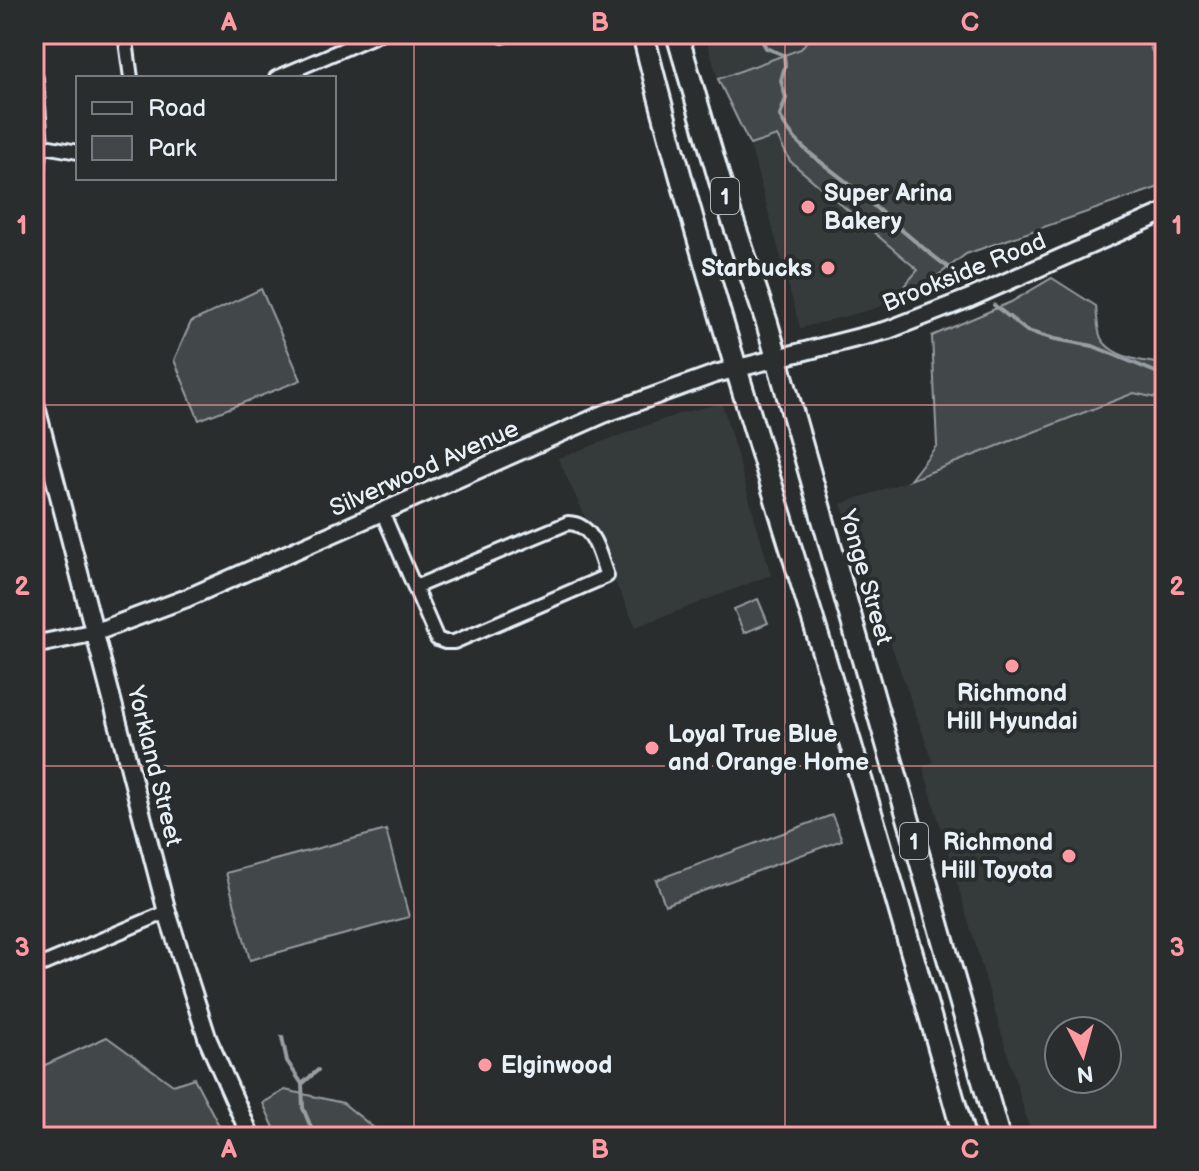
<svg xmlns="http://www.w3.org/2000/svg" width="1199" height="1171" viewBox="0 0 1199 1171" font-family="'Balsamiq Sans',sans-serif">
  <rect width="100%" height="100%" fill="#2a2d2e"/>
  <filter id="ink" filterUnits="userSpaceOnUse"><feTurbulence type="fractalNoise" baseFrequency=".0125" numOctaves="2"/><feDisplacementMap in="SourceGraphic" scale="16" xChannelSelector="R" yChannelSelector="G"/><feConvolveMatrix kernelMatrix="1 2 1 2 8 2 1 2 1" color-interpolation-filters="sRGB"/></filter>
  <g filter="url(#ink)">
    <path fill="#363a3b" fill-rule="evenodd" d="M705,34H812L801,49L718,79Z
      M777,136L790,161L919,270L904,285L914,294L873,309L800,328L750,145Z
      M1134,393L1165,400V1137H1032L923,767L933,762L841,504L910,480ZM1059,1031H1107V1079H1059Z
      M722,403L771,575L636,627L558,458L681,413Z"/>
    <path fill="#424648" stroke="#959ca0" stroke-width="2" d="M812,34H1145L1165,84V185L966,254L914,294L904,286L918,270L790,161L777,136L750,145L718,79L801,49Z
      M1052,278L1096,306C1097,315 1097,330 1101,338C1112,358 1145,362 1165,364V400L1134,393L910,480L937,445L932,336L1011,302Z
      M261,289L301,380L199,420L174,360L191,322Z
      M758,599L768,623L744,633L734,609Z
      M832,815L842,840L665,905L656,880Z
      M386,830L409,917L250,960L226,873Z
      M107,1037L173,1085L194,1078L225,1137H34V1070Z
      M285,1090L343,1103L385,1137H278L263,1103Z"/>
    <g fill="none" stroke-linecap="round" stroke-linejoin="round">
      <path stroke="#989fa3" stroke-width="4" d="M759,34L766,48L784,55L785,65L781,81L786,98L780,116C794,148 830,167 856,190C887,218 919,246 953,271
        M994,305L1027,331L1055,339L1093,346L1165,376
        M282,1037L287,1061L302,1084L303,1108L315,1137
        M302,1084L318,1070"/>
      <g stroke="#e8f1f8" stroke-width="18">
        <path id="minor" d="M125,34L131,78
          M503,34V36
          M276,78L379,34
          M39,145L78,152
          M383,514L437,639L445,642H454L607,576C599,555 595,524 568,523L415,587
          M34,968L167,912"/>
      </g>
      <g stroke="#e8f1f8" stroke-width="22">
        <path id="tertiary" d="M34,79L39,145L34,187
          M34,399L167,912L208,1040L251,1137
          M34,645L96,632L187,598L604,414L715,374L888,330L970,298L1165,212"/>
      </g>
      <g stroke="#e8f1f8" stroke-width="26">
        <path id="primary" d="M643,34C697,249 764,460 829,672C876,827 921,982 964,1137
          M677,34L722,188L767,323L999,1137"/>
      </g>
      <use href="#minor" stroke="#2a2d2e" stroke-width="12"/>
      <use href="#tertiary" stroke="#2a2d2e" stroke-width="16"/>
      <use href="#primary" stroke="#2a2d2e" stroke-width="20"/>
    </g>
  </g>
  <path fill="none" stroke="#ff9aa2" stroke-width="2" stroke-opacity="0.55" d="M414,34V1137M785,34V1137M34,405H1165M34,766H1165"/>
  <g fill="#ff9aa2" stroke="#2a2d2e" stroke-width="3">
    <circle cx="808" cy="207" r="8"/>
    <circle cx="828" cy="268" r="8"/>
    <circle cx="1012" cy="666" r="8"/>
    <circle cx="652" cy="748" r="8"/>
    <circle cx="1069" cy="856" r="8"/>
    <circle cx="485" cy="1065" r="8"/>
  </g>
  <g text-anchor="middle" stroke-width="8" stroke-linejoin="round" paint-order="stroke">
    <g fill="#2a2d2e" stroke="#afb6bb" stroke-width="2">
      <rect x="711" y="178" width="28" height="36" rx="6"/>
      <rect x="900" y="823" width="28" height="36" rx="6"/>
    </g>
    <g font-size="22" font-weight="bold" fill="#e8f1f8">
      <text x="725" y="204">1</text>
      <text x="914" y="849">1</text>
    </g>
    <g font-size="24" font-weight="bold" fill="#e8f1f8" stroke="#2a2d2e" text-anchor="start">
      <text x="824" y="201">Super Arina<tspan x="824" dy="28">Bakery</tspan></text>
      <text x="812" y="276" text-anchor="end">Starbucks</text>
      <text x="1012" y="701" text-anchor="middle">Richmond<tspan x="1012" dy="28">Hill Hyundai</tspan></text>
      <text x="668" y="742">Loyal True Blue<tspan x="668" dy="28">and Orange Home</tspan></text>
      <text x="1053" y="850" text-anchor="end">Richmond<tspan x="1053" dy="28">Hill Toyota</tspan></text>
      <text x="501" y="1073">Elginwood</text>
    </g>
    <g font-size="24" fill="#e8f1f8" stroke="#2a2d2e">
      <text transform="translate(964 272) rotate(-22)" y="8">Brookside Road</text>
      <text transform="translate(424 468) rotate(-24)" y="8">Silverwood Avenue</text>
      <text transform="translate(866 577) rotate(74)" y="8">Yonge Street</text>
      <text transform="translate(155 766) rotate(76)" y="8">Yorkland Street</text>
    </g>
  </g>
  <rect width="1199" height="1171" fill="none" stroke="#2a2d2e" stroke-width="88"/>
  <rect x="76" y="76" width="260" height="104" fill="#2a2d2e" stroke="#767b7f" stroke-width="2"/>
  <rect x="92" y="102" width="40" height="12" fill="#2a2d2e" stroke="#767b7f" stroke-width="2"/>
  <text x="148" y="116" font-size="24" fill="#e8f1f8">Road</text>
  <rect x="92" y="136" width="40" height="24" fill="#424648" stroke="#767b7f" stroke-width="2"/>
  <text x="148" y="156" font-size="24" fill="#e8f1f8">Park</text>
  <g transform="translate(1083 1055) rotate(174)"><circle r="38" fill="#2a2d2e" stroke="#767b7f" stroke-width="2"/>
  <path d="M0-6L14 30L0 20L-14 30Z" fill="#ff9aa2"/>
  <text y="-12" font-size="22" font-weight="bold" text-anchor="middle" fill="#e8f1f8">N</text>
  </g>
  <rect x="44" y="44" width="1111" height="1083" fill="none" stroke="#ff9aa2" stroke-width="3"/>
  <g font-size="26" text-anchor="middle" font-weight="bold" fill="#ff9aa2">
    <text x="229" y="31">A</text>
    <text x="600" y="31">B</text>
    <text x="970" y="31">C</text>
    <text x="22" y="234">1</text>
    <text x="1177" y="234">1</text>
    <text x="22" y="595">2</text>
    <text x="1177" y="595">2</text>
    <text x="22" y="956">3</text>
    <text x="1177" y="956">3</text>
    <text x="229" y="1158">A</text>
    <text x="600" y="1158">B</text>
    <text x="970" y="1158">C</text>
  </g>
</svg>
